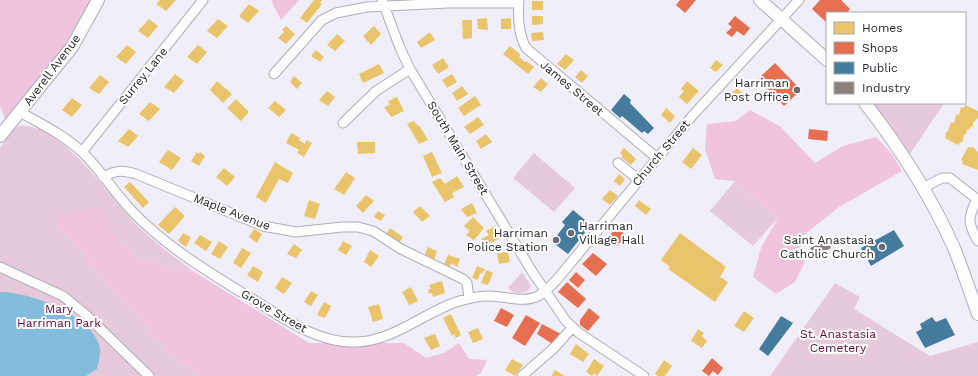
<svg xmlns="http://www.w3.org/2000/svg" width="978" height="376" viewBox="0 0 978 376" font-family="'Work Sans',sans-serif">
  <rect width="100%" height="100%" fill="#f0eff9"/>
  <path fill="#e6c9da" d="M872,103H944L908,157L887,122Z
    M19,126C63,122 111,201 140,228C156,244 175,257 193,271L147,262L119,242L99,207L57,225L167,349L198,376H0V148L12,131Z
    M534,153L575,188L554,212L513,178Z
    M735,181L778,218L753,246L710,211Z
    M522,272L531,286L529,290C522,294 514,295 508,288Z
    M835,283L860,297L854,309L930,356L978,342V376H770Z"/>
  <path fill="#efc4dc" d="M0,0H91C70,46 39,86 8,126L0,106Z
    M271,0H299L281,20Z
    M750,110L781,127L815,163L843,146L876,137L892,154L902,171L839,207L800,238L805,262L795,282L776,294L753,277L761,248L778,218L735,181L715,179L705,149L707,124L736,121Z
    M100,207L119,242L147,262L193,271L309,343H404L426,358L444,353L459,343L469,359L487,360L481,373L476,376H198L167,349L57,225L59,216Z"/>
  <path fill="#84bcdd" d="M0,292C30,292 93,315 100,348C101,354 98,363 97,369L86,376H0Z"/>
  <path fill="#e9c46a" d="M160,0H176L166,11L156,4Z
    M314,0H322L320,3L322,4L307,23L300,18Z
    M532,1H543V10H532Z
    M249,4L259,11L248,23L239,16Z
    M532,16H543V24L532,25Z
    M487,18L488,30L478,29L477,19Z
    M511,18V29H501V19Z
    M149,19L158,26L148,38L138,31Z
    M218,19L228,26L217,38L207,31Z
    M462,20H472V38L463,39Z
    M286,26L295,34L286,44L278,38L284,32L282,30Z
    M374,26L381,34L371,45L363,36Z
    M430,32L435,40L421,48L417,42Z
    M543,32L544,40L532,41L531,33Z
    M337,34L345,41L335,51L327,45Z
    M127,45L136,52L126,64L116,57Z
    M198,45L207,52L197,64L187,57Z
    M510,46L520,54L519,57L525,62L526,61L534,67L528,74L503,54Z
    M316,50L324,57L320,62L311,56Z
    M566,54L574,60L565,70L557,64Z
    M443,58L449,67L438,74L432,65Z
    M716,60L723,65L716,72L710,68Z
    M379,64L384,73L363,83L359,74Z
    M581,70L588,76L582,83L575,77Z
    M175,74L184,81L174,93L164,87Z
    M452,74L457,82L447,88L442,80Z
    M100,75L109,82L99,94L89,88Z
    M294,76L302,83L297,89L290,82Z
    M541,78L548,84L541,92L533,87Z
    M217,81L232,94L223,103L210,90Z
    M687,81L699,91L687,104L679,97L684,91L681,89Z
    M462,86L468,94L457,101L452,93Z
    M737,88L744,94L737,101L729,96Z
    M327,91L335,97L328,106L319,100Z
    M475,96L481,105L464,116L458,108Z
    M397,97L404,111L391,117L384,107L390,105L388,101Z
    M72,98L82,105L72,117L62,110Z
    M236,99L249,112L241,121L227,108Z
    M275,101L286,110L279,117L268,108Z
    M150,102L160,109L149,121L139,114Z
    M965,105L978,111V118L973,123V127L971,126L969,130L968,129L966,132L967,133L964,135L962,143L960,142L958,145L945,138L946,135L945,134L948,131L951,122L953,123L955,121V118L957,114L959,115L961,107L964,108Z
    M666,108L675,116L670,123L661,115Z
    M478,117L484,125L470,134L464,127Z
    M414,121L418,126L419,125L428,140L419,144L407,124Z
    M129,129L138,136L128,147L118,141Z
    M291,133L300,138L299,140L305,144L306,140L312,143L304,157L297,153L299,150L286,143Z
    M486,134L492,142L481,149L476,141Z
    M357,142H375V153L358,154Z
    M972,146L978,152V170L962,164L963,161L961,160L968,147L971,148Z
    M624,148L636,159L631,165L621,157L623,156L620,153Z
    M693,148L702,155L691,169L682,162Z
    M168,150L181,158L172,170L159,162Z
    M197,152L199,154L200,152L205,156L199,166L191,161Z
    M432,152L442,173L432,177L423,156Z
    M275,162L293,173L288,183L279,179L266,203L256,197Z
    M224,168L235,177L227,186L216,177Z
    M346,172L355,178L344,195L334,189Z
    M619,174L625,179L620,186L614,181Z
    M457,176L464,187L452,193L454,197L445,202L432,182L440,178L445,184Z
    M130,182L149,202L143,208L124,187Z
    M610,190L618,196L610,205L602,199Z
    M366,195L374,201L363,213L356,206Z
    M309,200L320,204L315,219L304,216Z
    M639,200L651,209L646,215L635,206Z
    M472,203L477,213L467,217L461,209Z
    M420,206L430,216L422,222L413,212Z
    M175,207L185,216L169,234L158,225Z
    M378,211L385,215L381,221L374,217Z
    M473,217L484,228L474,240L466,235L470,231L464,226Z
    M495,226L501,238L485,246L481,239L489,235L486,231Z
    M390,228L403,237L399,243L386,234Z
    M254,229L262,234L257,243L249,237Z
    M183,233L191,237L186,247L178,241Z
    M680,233L726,267L720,277L728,282L715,302L668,269L670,267L661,260Z
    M200,235L212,242L206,251L194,243Z
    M219,241L228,247L220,259L211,254Z
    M343,241L352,246L346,255L338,250Z
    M294,244L302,250L296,258L287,254Z
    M428,247L437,251L434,261L424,257Z
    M242,248L251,253L241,268L233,263Z
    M370,250L379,256L371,267L364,262Z
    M508,252L510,262L499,264L497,253Z
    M448,255L460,259L457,267L451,263L450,267L444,264Z
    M253,266L263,272L258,282L247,275Z
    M477,266L485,269L482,274L480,273L478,280L472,278Z
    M486,270L493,273L488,285L481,283Z
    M282,277L292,283L284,294L275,288Z
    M442,281L445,293L433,297L432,293L429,294L428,289H431L429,285Z
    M411,287L418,301L409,305L402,292Z
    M311,291L318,295L311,306L304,302Z
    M324,302L331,306L325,318L317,315Z
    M379,304L383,319L373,322L368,307Z
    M744,311L754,318L744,332L734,326Z
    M451,314L461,335L456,338L454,334L452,336L443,318Z
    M478,328L483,339L473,343L468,332Z
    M698,329L704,333L702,336L707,341L702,348L691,341Z
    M435,334L440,346L431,350L424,338Z
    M576,344L589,354L583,362L570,354Z
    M512,359L523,365L515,376L505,370Z
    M594,359L604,366L597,376L594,373L592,376L586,372Z
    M664,360L672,366L665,376H658L655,374Z
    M555,370L565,376H551Z"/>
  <path fill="#e76f51" d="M680,0H696L685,13L676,5Z
    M820,0H841L850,9L847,13H827V23L812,9Z
    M735,16L750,28L744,36L737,31L732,37L726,33L732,27L728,24Z
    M775,63L801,90L784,106L758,79Z
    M809,129L828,131L827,141L808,139Z
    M617,227L626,236L617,246L607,238Z
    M593,253L607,264L596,276L582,264Z
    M576,272L585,280L578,288L569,280Z
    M567,282L586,299L578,308L558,292Z
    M501,308L514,315L507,327L494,321Z
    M589,308L600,317L588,331L580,325V320Z
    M526,315L540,323L525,346L512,338Z
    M542,324L561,334L554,345L537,334Z
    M712,358L723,368L718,375L713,371L709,376L702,371Z"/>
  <path fill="#457b9d" d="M624,94L631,100L630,103L654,128L648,134L644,131L642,133L622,116L620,118L611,110Z
    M573,210L591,225L568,254L552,242L565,225L562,222Z
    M894,230L904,246L871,266L861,248Z
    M781,316L793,323L768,356L759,349Z
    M932,317L936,322L946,318L955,335L925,348L916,332L922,329L920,324Z"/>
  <path fill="#8a817c" d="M827,240L831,248L815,256L810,248Z"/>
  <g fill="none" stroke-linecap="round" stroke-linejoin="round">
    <g stroke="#afadb6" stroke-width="11">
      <path id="minor" d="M382,0L400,48L410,69L533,273L566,321L579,333L644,376
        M519,0C518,16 518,33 526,48L657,158
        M274,74L322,20L336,13L367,7L448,3H519
        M20,112C41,124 64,135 82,152C100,169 114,192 131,210C165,246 207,271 249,297C281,316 317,344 356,342C393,341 422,314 456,302C466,299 476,296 487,296C503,295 522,304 538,296C546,292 553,284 559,277L693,115L799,0
        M343,123L376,91L410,69
        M82,152L203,0
        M618,163L639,180
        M103,177C116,170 122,170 136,174L263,226L296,232L342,227H358L373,231L401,249L463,279L467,283L469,298
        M923,188L942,178H950L978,200
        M977,199C968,217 967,223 978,241
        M0,267L63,296L85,314L149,376
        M522,376L554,348L572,328"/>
    </g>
    <g stroke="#afadb6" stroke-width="14">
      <path id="major" d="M760,0L827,60
        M865,103C900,148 931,196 954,248C963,270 970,292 978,314
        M0,136L72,47L98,0"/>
    </g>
    <use href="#minor" stroke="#fdfdfe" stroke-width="9"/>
    <use href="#major" stroke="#fdfdfe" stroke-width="12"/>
  </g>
  <g fill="#6d6c74" stroke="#fff" stroke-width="1.5">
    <circle cx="797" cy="90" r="4"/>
    <circle cx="571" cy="233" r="4"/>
    <circle cx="556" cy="240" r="4"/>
    <circle cx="882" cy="247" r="4"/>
  </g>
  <g text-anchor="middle" stroke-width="4" stroke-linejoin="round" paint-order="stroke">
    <g font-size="12" fill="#26252d" stroke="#fff">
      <text transform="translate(52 70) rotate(-53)" y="4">Averell Avenue</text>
      <text transform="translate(143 76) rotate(-51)" y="4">Surrey Lane</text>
      <text transform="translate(572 88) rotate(40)" y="4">James Street</text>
      <text transform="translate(458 148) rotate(59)" y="4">South Main Street</text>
      <text transform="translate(661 153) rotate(-50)" y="4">Church Street</text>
      <text transform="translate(232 212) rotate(21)" y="4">Maple Avenue</text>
      <text transform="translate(274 311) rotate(30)" y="4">Grove Street</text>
    </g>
    <g font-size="12" fill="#26252d" stroke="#fff" text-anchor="end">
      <text x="789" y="87">Harriman<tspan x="789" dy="14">Post Office</tspan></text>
      <text x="579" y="230" text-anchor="start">Harriman<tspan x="579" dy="14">Village Hall</tspan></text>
      <text x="548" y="237">Harriman<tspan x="548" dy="14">Police Station</tspan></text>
      <text x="874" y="244">Saint Anastasia<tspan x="874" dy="14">Catholic Church</tspan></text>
    </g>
    <g font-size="12" fill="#64083f" stroke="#fff">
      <text x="59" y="313">Mary<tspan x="59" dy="14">Harriman Park</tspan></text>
      <text x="838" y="338">St. Anastasia<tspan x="838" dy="14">Cemetery</tspan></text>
    </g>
  </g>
  <rect x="826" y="12" width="140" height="92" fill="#ffffff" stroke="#a8a8ab"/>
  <rect x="834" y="22" width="20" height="12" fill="#e9c46a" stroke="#a8a8ab"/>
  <text x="862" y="32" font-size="12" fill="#26252d">Homes</text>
  <rect x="834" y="42" width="20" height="12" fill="#e76f51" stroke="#a8a8ab"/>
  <text x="862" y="52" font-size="12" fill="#26252d">Shops</text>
  <rect x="834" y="62" width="20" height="12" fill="#457b9d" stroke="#a8a8ab"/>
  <text x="862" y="72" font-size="12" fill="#26252d">Public</text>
  <rect x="834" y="82" width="20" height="12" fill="#8a817c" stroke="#a8a8ab"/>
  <text x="862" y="92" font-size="12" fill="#26252d">Industry</text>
</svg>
